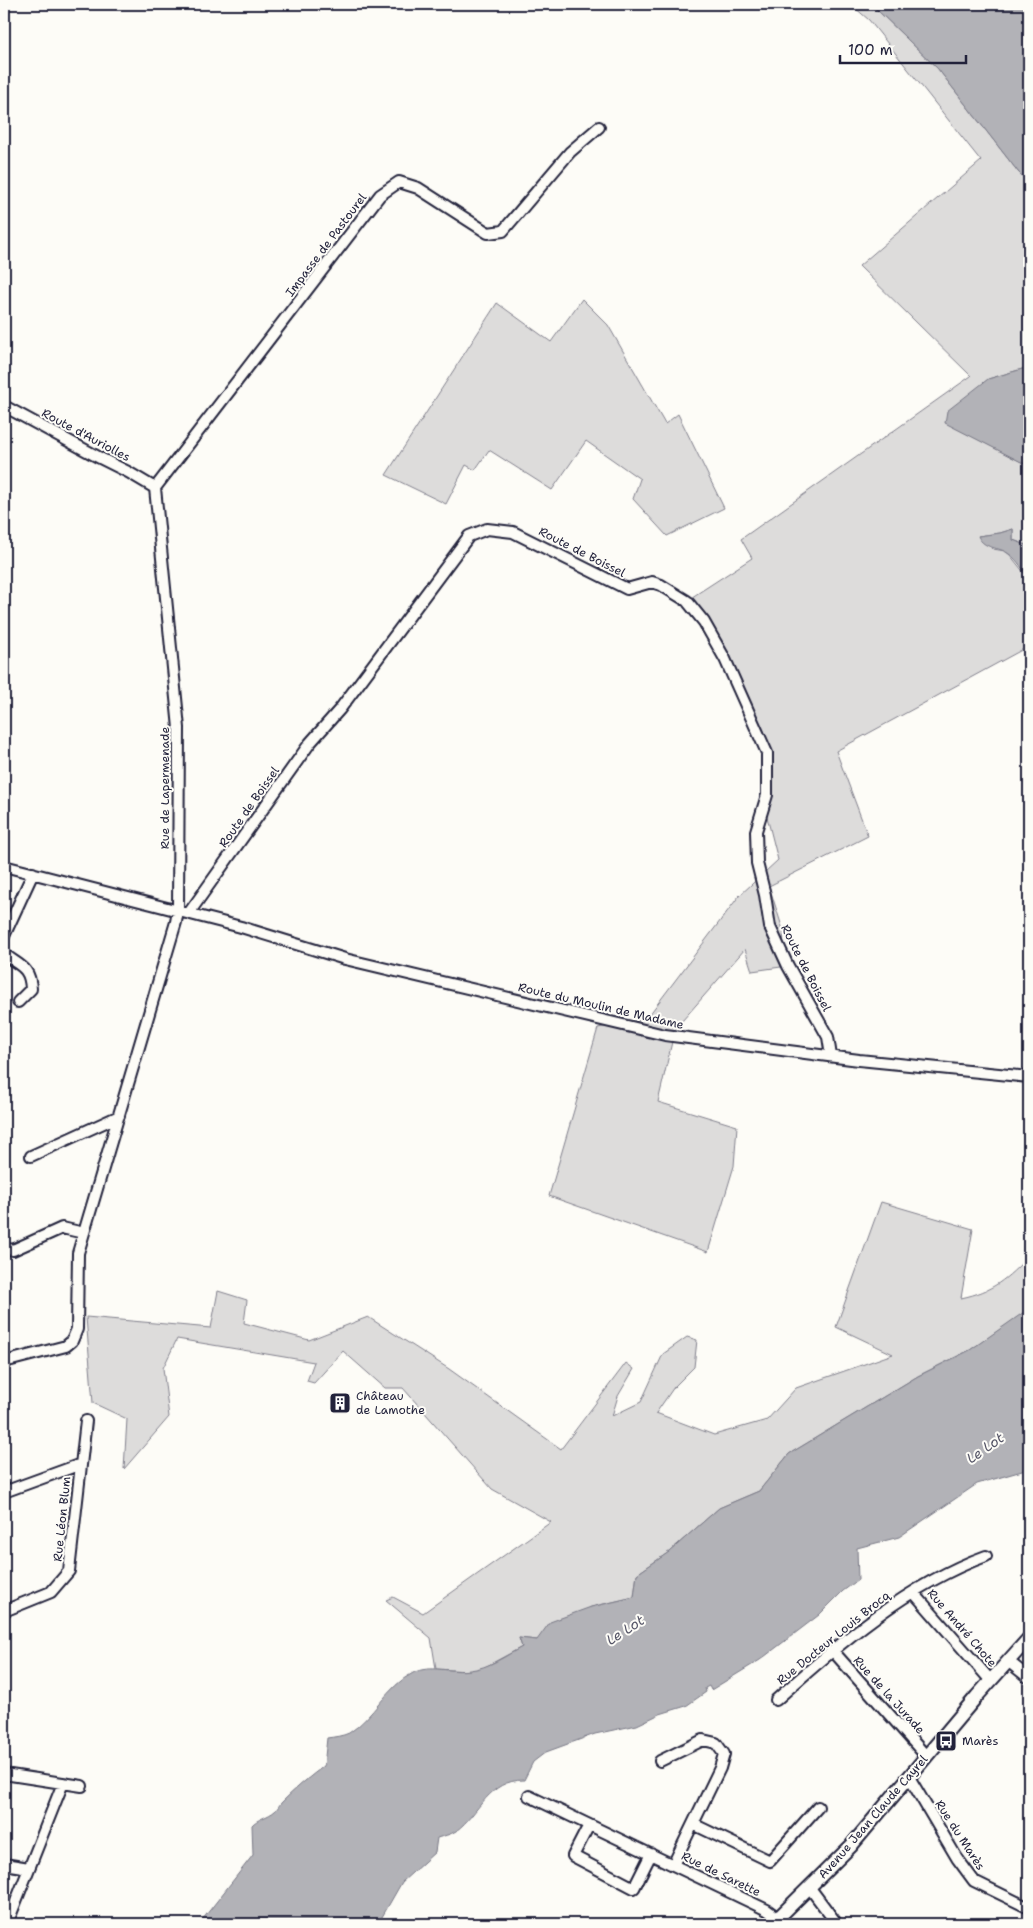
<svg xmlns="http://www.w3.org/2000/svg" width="1033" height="1928" viewBox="0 0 1033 1928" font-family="'Shantell Sans',sans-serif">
  <rect width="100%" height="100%" fill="#fdfcf7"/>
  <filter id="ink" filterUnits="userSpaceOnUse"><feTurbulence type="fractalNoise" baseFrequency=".02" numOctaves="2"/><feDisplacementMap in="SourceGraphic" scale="10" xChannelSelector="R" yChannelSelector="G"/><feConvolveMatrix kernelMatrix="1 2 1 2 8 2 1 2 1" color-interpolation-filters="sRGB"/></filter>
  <g filter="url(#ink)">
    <path fill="#dddcdb" stroke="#807f8b" d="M835,4H871L938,69L1019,173L1029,182V367L988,379L945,422L1029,466V546L1013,540V529L1000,533L978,536L993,549L1005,551L1010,555L1029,579V646L836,751L868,836L769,886L784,933L781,967L752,971L745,949L675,1029L658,1102L737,1126L734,1166L708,1252L549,1196L598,1028L646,1019L739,896L778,860L764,805L770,758L705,633L686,601L752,558L741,539L971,376L859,266L981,161L869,20L854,7L838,6Z
      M582,299L608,325L665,424L678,414L724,508L667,536L633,499L640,479L586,441L552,490L489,450L475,470L466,465L446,504L386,475L497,303L551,342Z
      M881,1202L973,1229L961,1298C994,1291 1006,1279 1029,1256V1310L970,1350L918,1376L789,1454L759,1491L719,1508L669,1552L637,1574L634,1597L591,1607L537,1640L519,1638L522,1647L483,1668L468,1671L436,1669L431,1638L386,1600L393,1597L423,1613L551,1522L492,1489L403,1388H385L343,1351L314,1383L307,1381L314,1362L177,1339L163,1368L169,1417L124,1469L127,1419L93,1403L86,1317L211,1328L218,1291L247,1300L244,1323L309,1340L368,1317L449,1369L561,1449L626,1363L634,1369L618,1396L612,1416L641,1402L663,1354L687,1337L697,1340L694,1367L674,1387L656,1413L714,1435L767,1420L796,1388L893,1354L836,1327Z"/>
    <path fill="#b2b2b7" stroke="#787885" d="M871,4H1029V182L1019,173L938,69Z
      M1029,367V466L945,423L947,411L988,379Z
      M1013,529V540L1029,546V579C1023,570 1018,560 1009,554C999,546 984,550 978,536L1000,533Z
      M1027,1310H1029V1469L977,1484L899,1537L857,1548L858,1580L843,1591L819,1615L760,1660L711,1690L709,1686L705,1688L706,1692L686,1706L660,1714L637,1725L595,1734L546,1752L533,1762L524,1780C488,1780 480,1813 456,1831C450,1835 443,1836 437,1838L435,1852L402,1882L378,1924H199L253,1855L252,1825C257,1819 268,1817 275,1811C278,1808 279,1805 282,1802C295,1789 309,1777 324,1766L327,1738C334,1737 343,1736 349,1733C374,1717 387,1686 413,1673C430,1664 452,1673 470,1670C489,1668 505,1656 522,1647L519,1638L537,1640L550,1622L591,1607L634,1597L637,1574L669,1552L719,1508L759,1491L789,1454L918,1376L970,1350Z"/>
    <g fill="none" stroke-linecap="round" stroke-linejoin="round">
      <g stroke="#22223b" stroke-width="14">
        <path id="minor" d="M4,406L100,458L128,472L155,488
          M155,488L380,195L399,182L418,188L488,233L503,231L570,152L599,127
          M4,866L241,927L345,959L665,1035L859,1060L1029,1077
          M189,913L310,743L340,709L469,536L487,529L513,532L627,589L652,582L661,585L687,601L704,622L725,659L767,753V795L756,831L757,863L765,895L770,927L788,966L828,1037L831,1056
          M4,936L33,873
          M4,954C19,966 30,966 31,989L18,1002
          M31,1156L119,1116
          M4,1248L13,1250L62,1228L84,1233
          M4,1362L66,1346L72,1341L77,1329L78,1253L176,922L178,910L179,728L155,488
          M4,1492L81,1464
          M914,1593L991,1681
          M4,1611L51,1592L69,1571L86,1421
          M833,1651L926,1756
          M1008,1661L1029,1678
          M776,1700C837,1645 908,1584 986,1556
          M660,1761L703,1740L716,1743L724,1754L720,1768L673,1865
          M4,1774L82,1786
          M909,1777L957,1858L974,1881L1029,1908
          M529,1796L767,1910L778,1918
          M693,1824L770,1861L818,1807
          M589,1825L573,1856L634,1888L651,1854
          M4,1864L29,1868
          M810,1888L837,1924
          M7,1924L63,1783"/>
      </g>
      <g stroke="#22223b" stroke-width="16">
        <path id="major" d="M772,1924L851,1846L977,1696L1029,1638"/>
      </g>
      <use href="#minor" stroke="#fdfcf7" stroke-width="10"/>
      <use href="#major" stroke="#fdfcf7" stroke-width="12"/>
    </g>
  </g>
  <defs>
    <g id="building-square" transform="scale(1.125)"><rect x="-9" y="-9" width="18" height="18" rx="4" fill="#22223b" stroke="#fdfcf7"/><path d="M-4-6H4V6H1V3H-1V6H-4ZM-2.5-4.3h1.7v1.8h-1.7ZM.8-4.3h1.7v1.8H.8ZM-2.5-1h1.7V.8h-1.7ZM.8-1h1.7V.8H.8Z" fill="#fff"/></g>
    <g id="bus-square" transform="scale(1.125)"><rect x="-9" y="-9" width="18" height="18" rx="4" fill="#22223b" stroke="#fdfcf7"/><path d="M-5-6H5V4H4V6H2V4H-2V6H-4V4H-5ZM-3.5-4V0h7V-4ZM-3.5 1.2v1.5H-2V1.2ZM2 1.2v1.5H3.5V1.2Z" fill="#fff"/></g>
  </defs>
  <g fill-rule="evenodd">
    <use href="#building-square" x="340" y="1403"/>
    <use href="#bus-square" x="946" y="1741"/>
  </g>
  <g text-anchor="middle" stroke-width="4" stroke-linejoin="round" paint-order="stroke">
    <g font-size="12" fill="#22223b" stroke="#fdfcf7">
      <text transform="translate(326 245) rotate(-53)" y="4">Impasse de Pastourel</text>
      <text transform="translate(86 435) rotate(28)" y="4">Route d'Auriolles</text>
      <text transform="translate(582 552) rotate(27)" y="4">Route de Boissel</text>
      <text transform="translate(165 788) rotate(-90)" y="4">Rue de Lapermenade</text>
      <text transform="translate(249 807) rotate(-55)" y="4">Route de Boissel</text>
      <text transform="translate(806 968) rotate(63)" y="4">Route de Boissel</text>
      <text transform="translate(601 1006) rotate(13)" y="4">Route du Moulin de Madame</text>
      <text transform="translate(62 1519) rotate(-84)" y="4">Rue Léon Blum</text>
      <text transform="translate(962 1628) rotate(49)" y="4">Rue André Chote</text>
      <text transform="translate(833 1638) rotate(-39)" y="4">Rue Docteur Louis Brocq</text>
      <text transform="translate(889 1695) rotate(48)" y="4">Rue de la Jurade</text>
      <text transform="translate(873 1817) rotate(-49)" y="4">Avenue Jean Claude Cayrel</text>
      <text transform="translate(960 1835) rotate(57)" y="4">Rue du Marès</text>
      <text transform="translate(721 1874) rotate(26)" y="4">Rue de Sarette</text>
    </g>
    <g font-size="12" fill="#22223b" stroke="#fdfcf7" text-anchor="start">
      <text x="356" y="1400">Château<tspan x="356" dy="14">de Lamothe</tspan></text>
      <text x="962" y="1745">Marès</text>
    </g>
    <g font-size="14" font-style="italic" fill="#545466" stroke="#fdfcf7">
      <text transform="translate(985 1448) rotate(-35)" y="5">Le Lot</text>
      <text transform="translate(625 1630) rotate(-33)" y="5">Le Lot</text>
    </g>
  </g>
  <rect width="1033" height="1928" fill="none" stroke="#fdfcf7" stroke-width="20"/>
  <rect x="10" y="10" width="1013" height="1908" fill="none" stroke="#22223b" stroke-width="2" filter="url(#ink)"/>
  <path d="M840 55v8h126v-8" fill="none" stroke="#22223b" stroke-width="2.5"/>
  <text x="848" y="55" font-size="15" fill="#22223b" stroke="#fdfcf7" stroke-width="4" paint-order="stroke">100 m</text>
</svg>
